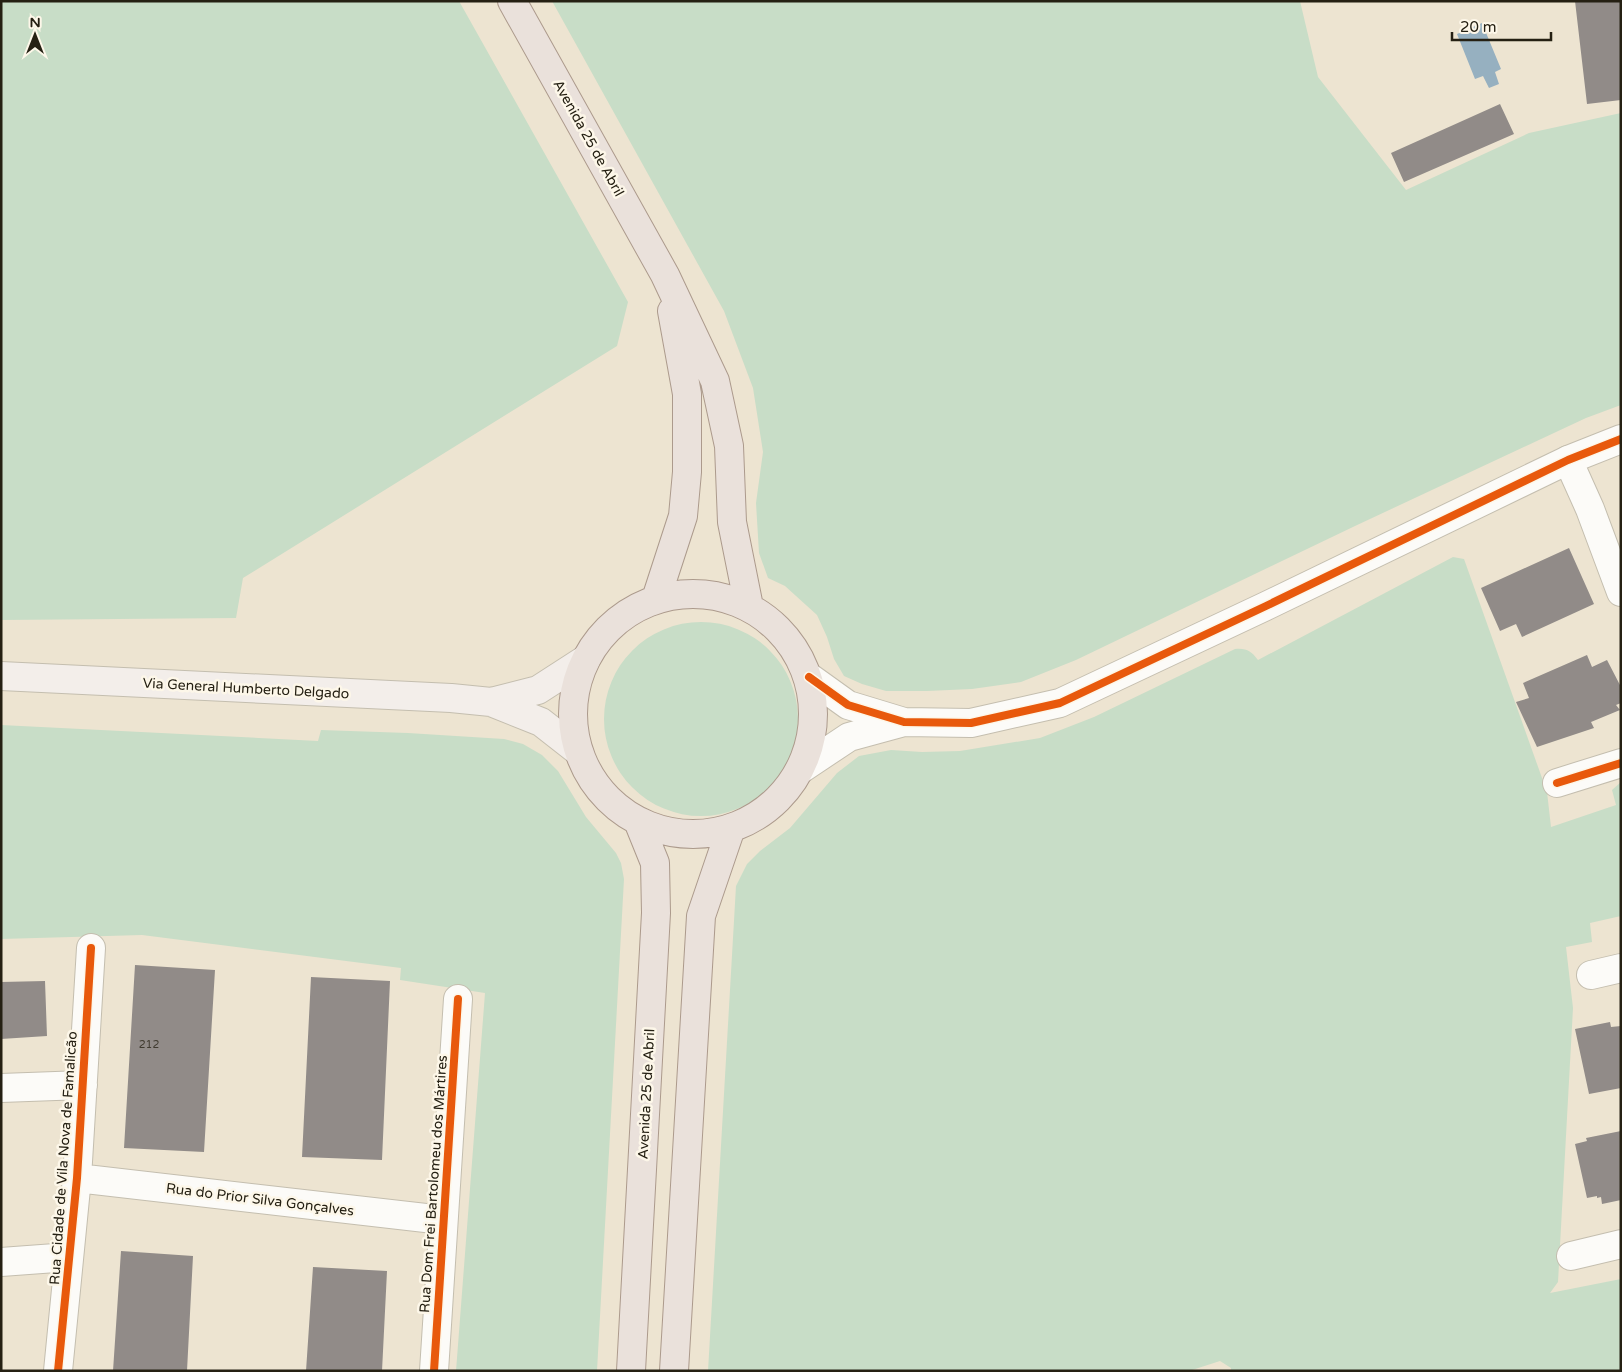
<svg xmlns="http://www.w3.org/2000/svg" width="1622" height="1372" viewBox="0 0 1622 1372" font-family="'Varela Round',sans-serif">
  <rect width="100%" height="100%" fill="#ede4d1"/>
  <path fill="#c8ddc7" d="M1,1H459L628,302L617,346L243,578L236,618L1,620Z
    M552,1H1300L1318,77L1406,190L1529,133L1621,113V405L1586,418L1355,526L1076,660L1021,682L972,689L927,691H886L862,684L844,676L834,659L827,637L817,615L785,586L768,578L759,553L756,503L763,452L753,388L724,311Z
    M1453,557L1464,559L1547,792L1551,827L1616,805L1612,790L1621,782V916L1590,923L1592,942L1566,947L1573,1008L1558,1282L1550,1293L1621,1279V1371H1231V1368L1220,1361L1189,1371H708L736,886L747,864L760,851L790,828L837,773L859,756L891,750L922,752L960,751L1040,738L1094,717L1235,649C1247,648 1251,651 1258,660Z
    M604 719a97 97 0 1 1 194 0a97 97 0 1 1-194 0Z
    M1,725L318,741L321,730L408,733L504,739L523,744L542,755L558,771L586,817L616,853L621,863L624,879L597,1371H456L485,993L400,980L401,968L142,935L1,939Z"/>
  <path fill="#96b0c0" d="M1482,23L1501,69L1495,72L1499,84L1489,88L1483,76L1475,79L1457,34Z"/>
  <path fill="#918b88" d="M1575,1H1621V100L1587,104Z
    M1500,104L1514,134L1404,182L1391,153Z
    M1569,548L1594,604L1522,637L1516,624L1500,631L1481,588Z
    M1587,655L1592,667L1607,660L1621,687V703L1616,705L1620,710L1591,722L1594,728L1537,747L1516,702L1529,698L1523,683Z
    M135,965L215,970L204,1152L124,1148Z
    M311,977L390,981L382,1160L302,1157Z
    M45,981L47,1036L1,1039V982Z
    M1610,1022L1611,1027L1621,1026V1088L1589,1094L1575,1029Z
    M1621,1131V1200L1602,1204L1601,1197L1597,1198V1196L1587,1198L1575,1144L1587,1141L1586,1138Z
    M121,1251L193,1256L187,1371H113Z
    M313,1267L387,1271L382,1371H306Z"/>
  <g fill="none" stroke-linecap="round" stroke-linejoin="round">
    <g stroke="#c4beaf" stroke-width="30">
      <path id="minor" d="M1568,460L1590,509L1621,592
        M1557,783L1621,763
        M1591,975L1621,968
        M1,1088L83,1085
        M77,1178L443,1220
        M1571,1256L1621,1244
        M1,1262L69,1257
        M58,1371L77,1178L91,948
        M434,1371L458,999"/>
    </g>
    <g stroke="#c4beaf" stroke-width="30">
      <path id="tertiary" d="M809,677L848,705L904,722L971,723L1060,703L1266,606L1568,460L1621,439
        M801,769L849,737L904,722"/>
    </g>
    <g stroke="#c4beaf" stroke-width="30">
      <path id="secondary" d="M1,676L451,698L491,702L541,722L578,751
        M491,702L538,690L586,659"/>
    </g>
    <g stroke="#ac9a8c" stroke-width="30">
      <path id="primary" d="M512,1L665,275L715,381L729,446L732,522L749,607
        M573 714a120 120 0 1 1 240 0a120 120 0 1 1-240 0Z
        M656,599L683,516L687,472V394L672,311
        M631,1371L656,913L655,863L638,821
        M674,1371L701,916L731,828"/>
    </g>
    <use href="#minor" stroke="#fcfbf8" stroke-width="28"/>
    <use href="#tertiary" stroke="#fcfbf8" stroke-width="28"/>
    <use href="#secondary" stroke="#f3eeea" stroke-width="28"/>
    <use href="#primary" stroke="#eae1db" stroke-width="28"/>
    <g stroke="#fdf7e9" stroke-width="11">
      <path id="cycleway" d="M809,677L848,705L904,722L971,723L1060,703L1266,606L1568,460L1621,439
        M1557,783L1621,763
        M58,1371L77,1178L91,948
        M434,1371L458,999"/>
    </g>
    <use href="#cycleway" stroke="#e8590c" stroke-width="8"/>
  </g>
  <g text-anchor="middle" stroke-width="5" stroke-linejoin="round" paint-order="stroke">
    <g font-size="11" fill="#403b30">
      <text x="149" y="1048">212</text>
    </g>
    <g font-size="14" fill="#252013" stroke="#fdf7e9">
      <text transform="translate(589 138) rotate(61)" y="5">Avenida 25 de Abril</text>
      <text transform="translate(246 688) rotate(3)" y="5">Via General Humberto Delgado</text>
      <text transform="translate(646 1094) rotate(-87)" y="5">Avenida 25 de Abril</text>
      <text transform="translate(63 1158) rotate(-86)" y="5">Rua Cidade de Vila Nova de Famalicão</text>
      <text transform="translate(433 1184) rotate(-86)" y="5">Rua Dom Frei Bartolomeu dos Mártires</text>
      <text transform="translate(260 1199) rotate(7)" y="5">Rua do Prior Silva Gonçalves</text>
    </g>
  </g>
  <rect width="1622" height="1372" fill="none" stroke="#252013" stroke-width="5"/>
  <g transform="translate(35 35)" stroke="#fdf7e9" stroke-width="4" paint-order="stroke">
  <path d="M0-4L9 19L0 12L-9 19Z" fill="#252013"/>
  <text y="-8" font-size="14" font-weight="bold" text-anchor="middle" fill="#252013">N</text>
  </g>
  <path d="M1452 32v8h99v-8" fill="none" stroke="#252013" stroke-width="2.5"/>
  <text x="1460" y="32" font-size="15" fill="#252013" stroke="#fdf7e9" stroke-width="4" paint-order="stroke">20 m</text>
</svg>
